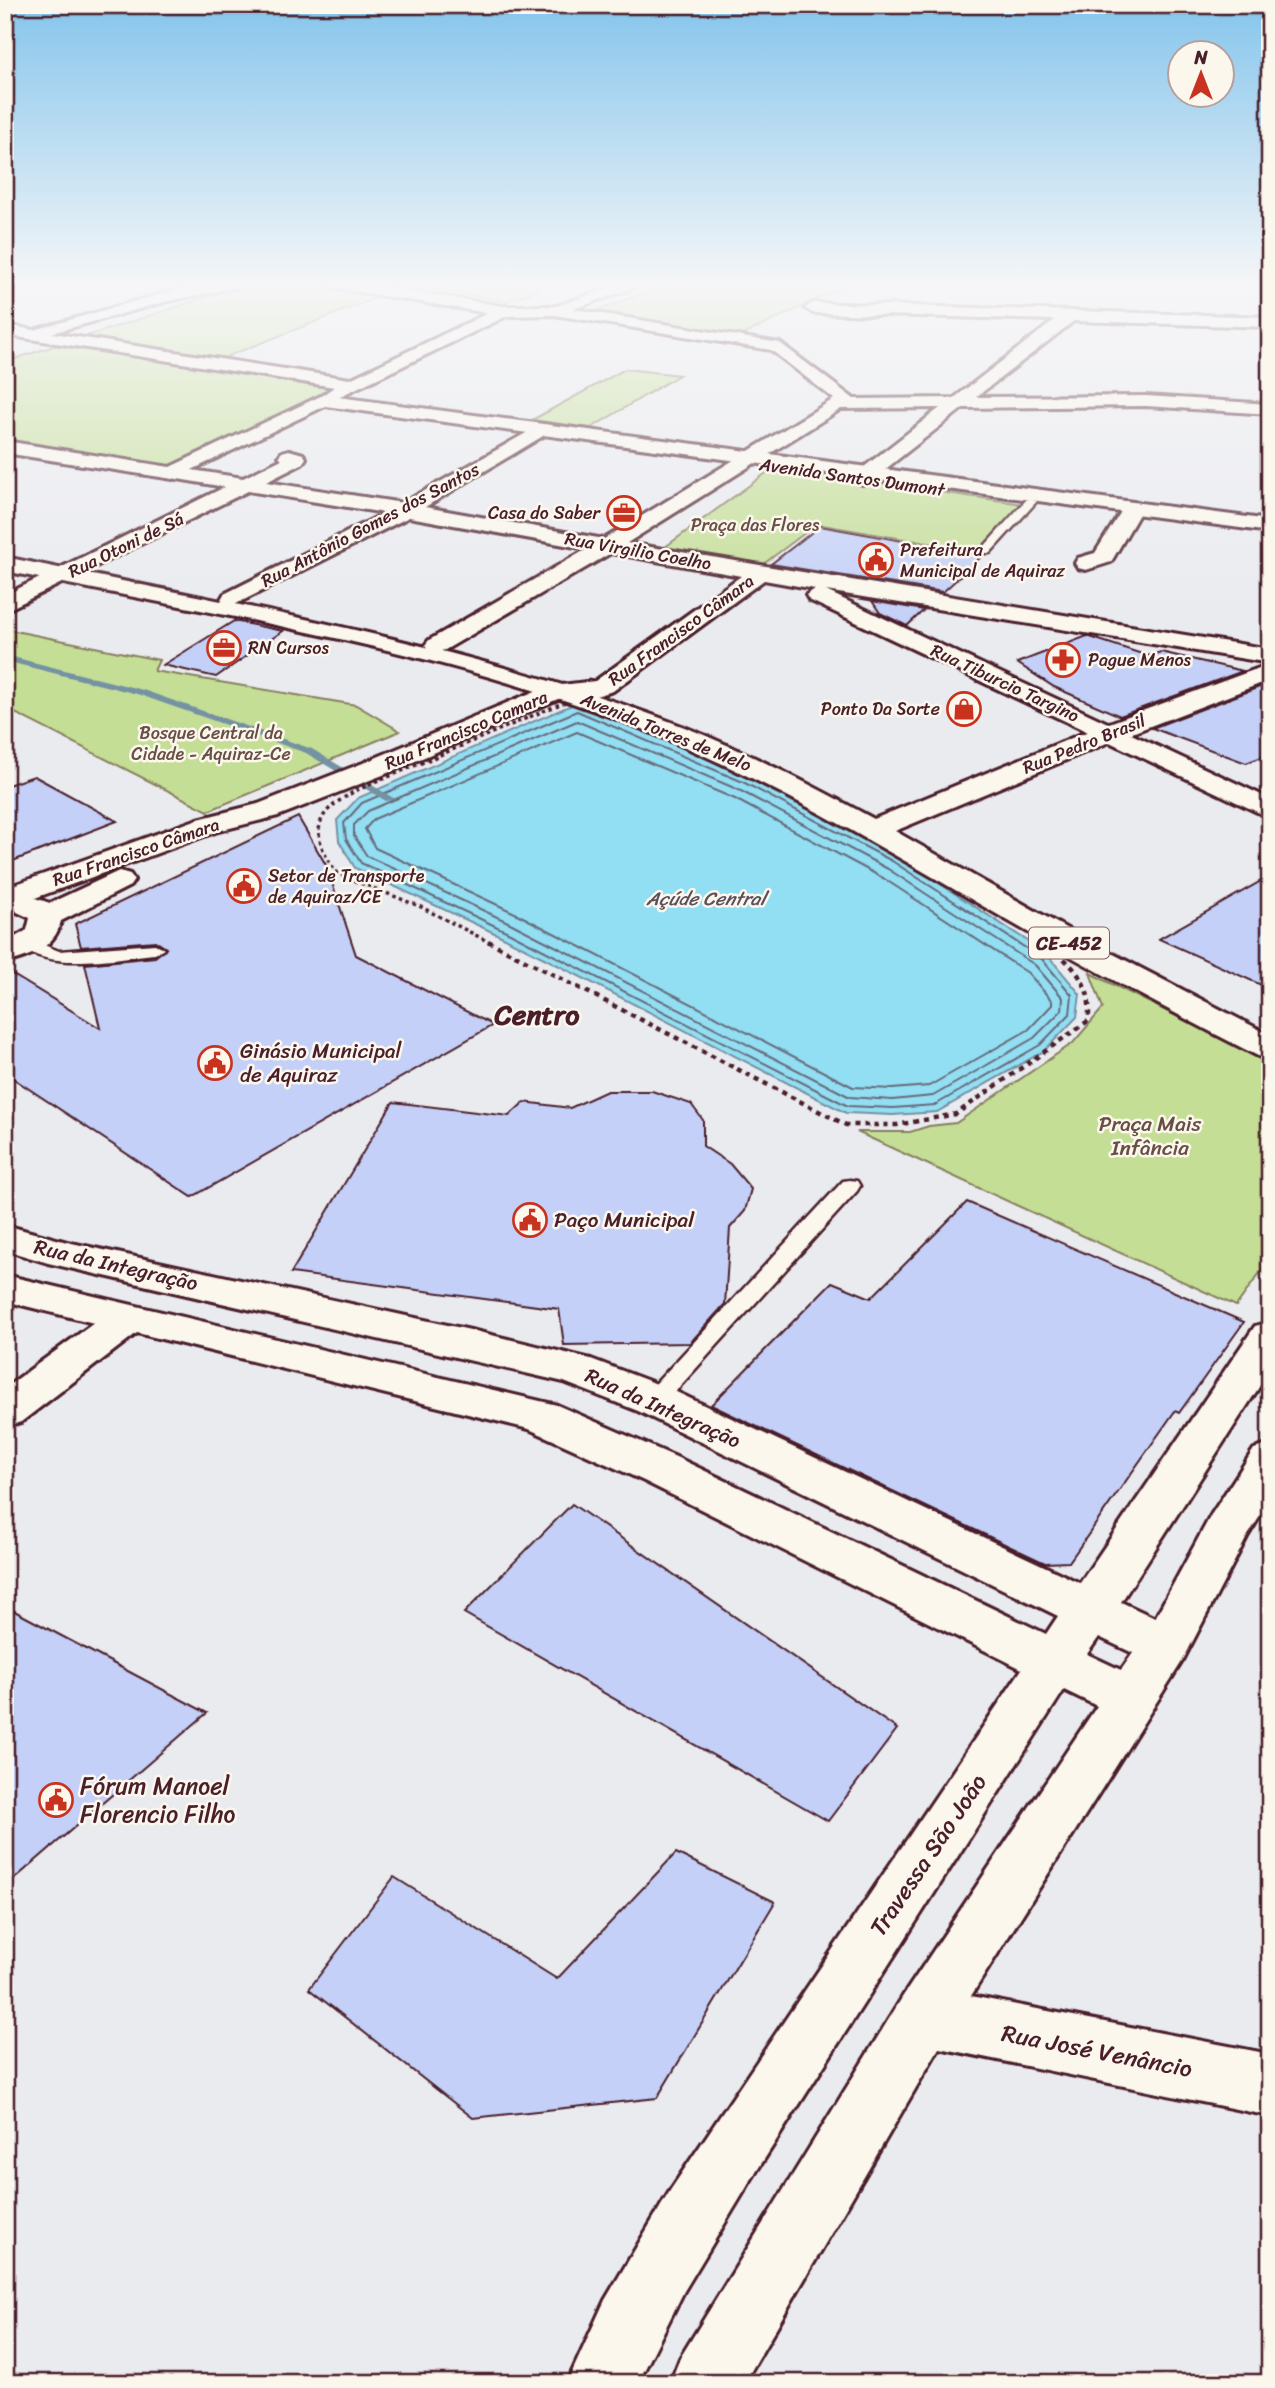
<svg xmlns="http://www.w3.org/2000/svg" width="1275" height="2388" viewBox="0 0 1275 2388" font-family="Sriracha,sans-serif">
  <rect width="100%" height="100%" fill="#eaebef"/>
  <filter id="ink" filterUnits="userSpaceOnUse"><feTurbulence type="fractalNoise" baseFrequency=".0143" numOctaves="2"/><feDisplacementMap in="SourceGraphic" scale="14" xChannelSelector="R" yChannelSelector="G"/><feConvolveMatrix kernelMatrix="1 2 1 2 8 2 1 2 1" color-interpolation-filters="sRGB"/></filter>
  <g filter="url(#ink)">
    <path fill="#c4de95" stroke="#877e60" stroke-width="2" d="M247,284H308L381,296L223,358L84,337Z
      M446,284H501L539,289L507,301L432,289Z
      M667,284H848L741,336L590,313Z
      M57,345L336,387L166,467L5,444V362Z
      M625,369L679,375L591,428L532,420Z
      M773,468L1023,504L980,552L817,524L758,568L661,550Z
      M5,629L159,660L154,671L356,705L400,731L208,811L5,708Z
      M1090,973L1270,1063V1259L1236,1306L857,1132H910L929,1126L956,1123L1073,1043L1103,1008Z"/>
    <path fill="#92def2" stroke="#7592a2" stroke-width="2" d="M576,703L746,775L896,855L1046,953L1080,994L1077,1017L1044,1051L937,1112L893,1115L846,1113L503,937L355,868L339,841L337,820L358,798Z"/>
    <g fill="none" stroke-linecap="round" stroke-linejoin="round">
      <path stroke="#676b7b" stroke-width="2" d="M577,711L743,782L892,861L1041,958L1072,995L1070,1014L1040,1045L935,1105L893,1108L848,1106L506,931L361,863L346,839L344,823L362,803Z
        M577,721L739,790L888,869L1035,965L1063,998L1062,1010L1034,1038L933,1096L892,1100L850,1097L510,923L367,856L354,836V825L368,811Z
        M577,732L735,799L883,878L1028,973L1052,1001V1005L1028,1030L929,1086L892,1089L853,1087L515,913L375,848L365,829L374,819Z"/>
      <path fill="#7592a2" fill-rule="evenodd" d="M5,655L143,690L312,749L395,799L386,801L306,753L137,694L5,661Z"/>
    </g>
    <path fill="#c4d0f7" stroke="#4a1f2b" stroke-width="2" d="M820,526L980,555L982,556L943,592L771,564Z
      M872,601L924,610L907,626L880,613Z
      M234,621L283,631L216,677L163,665Z
      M1087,636L1148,656L1161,652L1243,671L1120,716L1054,687L1017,663Z
      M1270,683V754L1246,763L1152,728Z
      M34,776L117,821L5,864V786Z
      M298,817L326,865L356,955L493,1025L192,1197L5,1073V970L100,1028L85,964L155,957L166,948L155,941L81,947L75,924Z
      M1270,876V989L1159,939Z
      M607,1091H652L691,1104L703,1120V1146L730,1164L751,1189L745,1211L730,1228L725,1304L690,1343L564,1345L559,1309L291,1273L393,1102L509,1116L524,1102L570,1108Z
      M967,1202L1244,1322L1179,1413L1175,1411L1069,1562L1045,1563L711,1405L832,1282L871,1298Z
      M572,1504L897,1729L828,1821L464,1613Z
      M5,1606L207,1713L5,1887Z
      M676,1853L775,1902L657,2098L473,2118L309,1989L394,1877L557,1979Z"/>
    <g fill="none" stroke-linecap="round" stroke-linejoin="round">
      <g stroke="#4a1f2b" stroke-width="5">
        <path id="lane" d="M1027,499L1037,501L990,553H982V549Z
          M29,939L59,951L155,944L164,949L155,954C121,957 44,973 20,944L23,940Z
          M850,1180L857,1181L860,1186L857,1191L662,1406L654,1408L646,1406L642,1400L646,1394L843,1181Z"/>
      </g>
      <g stroke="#4a1f2b" stroke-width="6">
        <path id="street" d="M209,284H239L237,287L168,301L52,333L350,379L488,313L336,288L329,284H364L504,306H556L622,284H645L573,309L780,343L854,399L954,398L1055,320L813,313L805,308L813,303L1270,317V327L1074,321L976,397L1146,396L1270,404V414L1146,406L963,408L869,482L862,484L852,478L855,474L940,408L841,409L627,543L1270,649V663L826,591L1270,799V818L809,600L806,595L815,589L764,580L613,691L589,698L558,699L383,775L278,816L218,831L35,898L50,903L119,871L130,874L134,880L130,886L61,921C55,948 29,957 5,963V943L27,930L30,918L17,912L13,905L5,907V888L198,819L258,804L363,763L545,687L595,681L741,576L611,553L445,650L437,652L429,650L425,645L429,640L587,549L409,517L232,606L224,604L221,599L224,594L385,513L248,491L5,611V595L225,487L166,477L163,473L166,469L173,467L243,478L282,459L279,456L282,452L289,450L303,454L306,458L302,464L266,482L403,503L542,424L548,425L551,429L548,433L425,507L604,539L834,399L771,350L554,315L507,316L330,401L321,396L334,387L5,335V325L34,330L161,294Z
          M1129,508L1136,510L1139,514L1111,562L1086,570L1078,568L1075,563L1078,558L1095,553L1122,510Z
          M5,1225L67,1242L475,1331L591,1359L670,1389L1080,1583L1255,1326L1270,1322V1370L1121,1602L1155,1618L1211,1515L1254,1449L1270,1444V1500L1247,1537L1183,1660L971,1996L1270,2054V2116L939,2048L744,2383H670L680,2358L903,1996L1097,1706L1064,1690L751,2180L684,2291L638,2383H567L605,2300L671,2189L1022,1669L644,1481L529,1429L137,1333L21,1422L5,1427V1388L94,1323L5,1301V1275L557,1405L676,1457L1046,1634L1058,1616L638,1411L564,1382L48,1263L5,1250ZM1099,1637L1133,1653L1121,1670L1087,1654Z"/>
      </g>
      <g stroke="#4a1f2b" stroke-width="6">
        <path id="secondary" d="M323,395L1270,520V532L325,406L173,479L5,453V441L170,467Z"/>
      </g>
      <g stroke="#4a1f2b" stroke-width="6">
        <path id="primary" d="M5,557C225,603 447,640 658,717C733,744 804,781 874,819L1101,726L1270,664V680L1119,738L895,831L1094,944L1270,1035V1059L1258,1056C1175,1014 1093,970 1012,923C893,854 774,782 645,730C441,648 219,616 5,571Z"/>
      </g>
      <path stroke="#4a1f2b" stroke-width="3.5" stroke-dasharray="3.5 3.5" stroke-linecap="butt" d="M491,943L419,906L340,875C332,868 329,862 324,852C310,819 328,807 355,791L572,699C737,767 898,839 1045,943"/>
      <path stroke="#4a1f2b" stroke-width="4.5" stroke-dasharray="5 5" stroke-linecap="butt" d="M488,941L846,1125H897L956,1114L1088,1021C1095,983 1070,962 1042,941"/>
      <use href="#lane" fill="#fbf7ec" fill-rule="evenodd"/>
      <use href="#street" fill="#fbf7ec" fill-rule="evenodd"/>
      <use href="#secondary" fill="#fbf7ec" fill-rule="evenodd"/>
      <use href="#primary" fill="#fbf7ec" fill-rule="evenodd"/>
    </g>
  </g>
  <linearGradient id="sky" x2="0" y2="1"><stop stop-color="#85c5ec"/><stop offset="0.46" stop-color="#f6f6f8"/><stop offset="1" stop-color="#f6f6f8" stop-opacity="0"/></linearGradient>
  <rect width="1275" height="618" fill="url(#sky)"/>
  <defs>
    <g id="office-ring" transform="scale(1.75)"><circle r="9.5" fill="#fbf7ec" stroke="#c8321e" stroke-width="1.5"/><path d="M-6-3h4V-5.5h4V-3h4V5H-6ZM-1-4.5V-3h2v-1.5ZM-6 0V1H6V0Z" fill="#c8321e"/></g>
    <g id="civic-ring" transform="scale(1.75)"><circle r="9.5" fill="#fbf7ec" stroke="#c8321e" stroke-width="1.5"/><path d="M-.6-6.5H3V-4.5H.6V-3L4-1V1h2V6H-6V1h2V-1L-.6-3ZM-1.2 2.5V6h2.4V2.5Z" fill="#c8321e"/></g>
    <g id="pharmacy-ring" transform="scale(1.75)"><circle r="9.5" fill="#fbf7ec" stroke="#c8321e" stroke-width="1.5"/><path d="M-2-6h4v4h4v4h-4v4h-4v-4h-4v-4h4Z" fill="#c8321e"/></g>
    <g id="shop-ring" transform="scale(1.75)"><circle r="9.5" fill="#fbf7ec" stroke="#c8321e" stroke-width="1.5"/><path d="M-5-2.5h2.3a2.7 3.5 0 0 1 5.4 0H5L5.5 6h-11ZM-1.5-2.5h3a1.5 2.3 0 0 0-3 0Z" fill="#c8321e"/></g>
  </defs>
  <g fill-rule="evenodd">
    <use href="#office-ring" x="624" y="513"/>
    <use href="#civic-ring" x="876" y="560"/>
    <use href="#office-ring" x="224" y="648"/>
    <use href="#pharmacy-ring" x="1063" y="660"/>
    <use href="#shop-ring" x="964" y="709"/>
    <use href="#civic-ring" x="244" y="886"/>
    <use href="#civic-ring" x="215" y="1063"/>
    <use href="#civic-ring" x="530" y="1220"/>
    <use href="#civic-ring" x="56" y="1800"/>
  </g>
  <g text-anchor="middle" stroke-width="5" stroke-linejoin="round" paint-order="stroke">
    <g font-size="18" fill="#4a1f2b" stroke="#fbf7ec">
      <text transform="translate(852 477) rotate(8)" y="6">Avenida Santos Dumont</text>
      <text transform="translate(370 525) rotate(-28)" y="6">Rua Antônio Gomes dos Santos</text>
      <text transform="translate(126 545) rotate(-26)" y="6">Rua Otoni de Sá</text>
      <text transform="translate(638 551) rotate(10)" y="6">Rua Virgilio Coelho</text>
      <text transform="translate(681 630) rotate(-36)" y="6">Rua Francisco Câmara</text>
      <text transform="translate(1005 683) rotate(25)" y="6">Rua Tiburcio Targino</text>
      <text transform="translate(466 730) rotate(-23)" y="6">Rua Francisco Camara</text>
      <text transform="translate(666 732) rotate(22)" y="6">Avenida Torres de Melo</text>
      <text transform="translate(1084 744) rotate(-22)" y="6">Rua Pedro Brasil</text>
      <text transform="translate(136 852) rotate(-19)" y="6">Rua Francisco Câmara</text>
    </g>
    <g font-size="18" fill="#4a1f2b" stroke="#fbf7ec" text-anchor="start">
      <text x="600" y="519" text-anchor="end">Casa do Saber</text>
      <text x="900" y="556">Prefeitura<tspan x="900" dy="21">Municipal de Aquiraz</tspan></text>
      <text x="248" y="654">RN Cursos</text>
      <text x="1088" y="666">Pague Menos</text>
      <text x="940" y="715" text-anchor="end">Ponto Da Sorte</text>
      <text x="268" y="882">Setor de Transporte<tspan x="268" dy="21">de Aquiraz/CE</tspan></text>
    </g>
    <g font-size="18" fill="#684f46" stroke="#fbf7ec">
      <text x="755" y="531">Praça das Flores</text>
      <text x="211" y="739">Bosque Central da<tspan x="211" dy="21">Cidade - Aquiraz-Ce</tspan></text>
    </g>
    <g font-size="19" font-style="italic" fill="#5c4f5d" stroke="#fbf7ec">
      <text x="706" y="905">Açúde Central</text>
    </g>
    <rect fill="#fbf7ec" stroke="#7f6065" stroke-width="2" x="1029" y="927.5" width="80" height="31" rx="5"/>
    <g font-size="19" font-weight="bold" fill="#4a1f2b">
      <text x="1069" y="950">CE-452</text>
    </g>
    <g font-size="21" fill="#4a1f2b" stroke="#fbf7ec" text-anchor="start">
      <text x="240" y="1058">Ginásio Municipal<tspan x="240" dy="24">de Aquiraz</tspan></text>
      <text x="554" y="1227">Paço Municipal</text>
    </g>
    <g font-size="21" fill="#684f46" stroke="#fbf7ec">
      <text x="1150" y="1131">Praça Mais<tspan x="1150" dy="24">Infância</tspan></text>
    </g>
    <g font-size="21" fill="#4a1f2b" stroke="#fbf7ec">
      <text transform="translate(116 1265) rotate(13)" y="7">Rua da Integração</text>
      <text transform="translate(663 1408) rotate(24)" y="7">Rua da Integração</text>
    </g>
    <g font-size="24" fill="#4a1f2b" stroke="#fbf7ec" text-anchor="start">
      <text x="80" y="1794">Fórum Manoel<tspan x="80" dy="28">Florencio Filho</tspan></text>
    </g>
    <g font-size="24" fill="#4a1f2b" stroke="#fbf7ec">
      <text transform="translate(928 1855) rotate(-56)" y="8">Travessa São João</text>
      <text transform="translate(1097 2051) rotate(11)" y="8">Rua José Venâncio</text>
    </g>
    <g font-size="28" font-weight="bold" fill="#4a1f2b" stroke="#fbf7ec">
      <text x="537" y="1024">Centro</text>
    </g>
  </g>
  <rect width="1275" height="2388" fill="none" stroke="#fbf7ec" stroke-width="28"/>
  <rect x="14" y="14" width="1247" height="2360" fill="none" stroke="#4a1f2b" stroke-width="2.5" filter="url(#ink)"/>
  <g transform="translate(1201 74)"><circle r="33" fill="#fbf7ec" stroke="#b4a19f" stroke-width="2"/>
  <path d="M0-5L12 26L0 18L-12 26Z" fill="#c8321e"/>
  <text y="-10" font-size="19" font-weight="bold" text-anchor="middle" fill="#4a1f2b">N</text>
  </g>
</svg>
